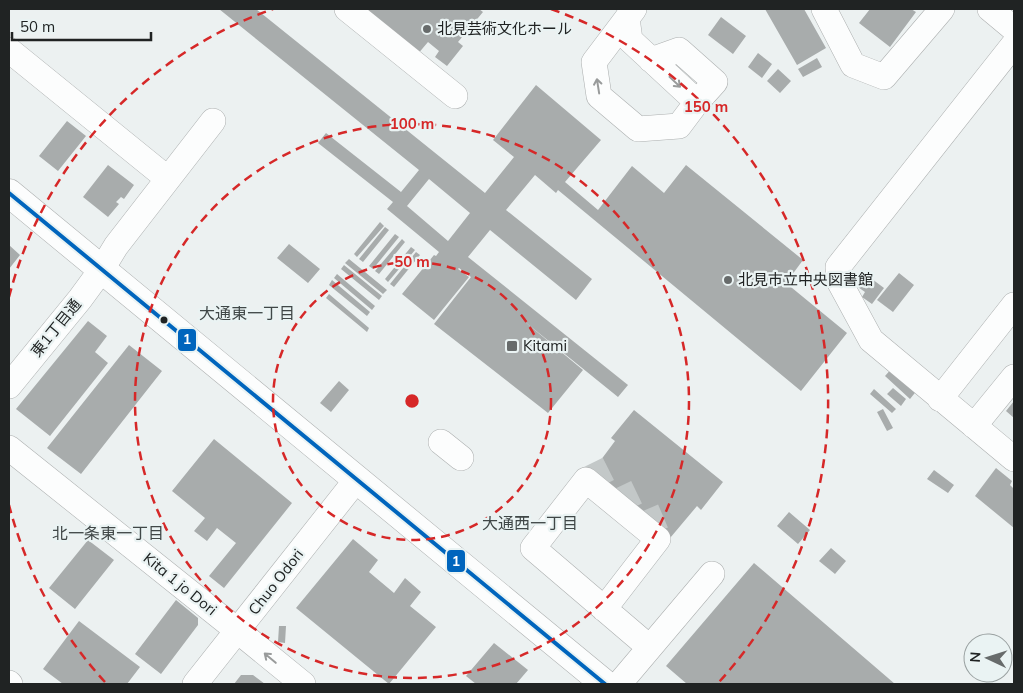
<svg xmlns="http://www.w3.org/2000/svg" width="1023" height="693" viewBox="0 0 1023 693" font-family="Mulish,'Noto Sans JP',sans-serif">
  <rect width="100%" height="100%" fill="#ecf1f1"/>
  <path fill="#a8acac" fill-rule="evenodd" d="M219,9H256L485,193L514,157L493,140L536,85L601,140L565,182L598,210L632,166L664,193L686,165L803,260L786,283L847,333L801,391L558,190L556,193L535,175L506,210L592,279L576,300L490,230L468,257L628,385L618,397L519,317L583,370L548,413L434,324L471,277L459,268L458,269L469,277L434,320L402,294L434,255L436,256L439,252L387,209L393,202L318,143L326,133L401,192L419,170ZM429,179L470,213L448,241L407,206Z
    M360,9H479L483,12L458,42L463,46L447,66L435,57L439,51L428,42L417,55Z
    M765,9H804L826,48L797,65Z
    M870,9H911L916,12L890,47L859,23Z
    M721,17L746,36L733,54L708,35Z
    M758,53L772,64L762,78L748,67Z
    M817,58L822,67L803,77L798,69Z
    M778,69L791,81L780,93L767,81Z
    M67,121L86,136L58,171L39,156Z
    M108,165L134,185L124,199L121,197L116,202L119,204L108,217L83,197Z
    M380,222L384,226L357,257L354,254Z
    M385,227L389,230L363,262L359,259Z
    M395,234L399,237L373,269L369,266Z
    M402,239L405,242L379,274L375,271Z
    M289,244L320,269L308,283L277,258Z
    M9,245L20,255L9,269Z
    M411,247L415,250L388,282L385,279Z
    M416,252L420,255L394,287L390,284Z
    M349,259L387,290L383,294L345,263Z
    M344,265L382,296L379,300L341,269Z
    M864,273L884,288L872,304L862,297L865,292L855,285Z
    M899,273L914,285L893,312L877,300Z
    M337,274L375,306L372,310L334,278Z
    M332,280L370,312L367,316L329,285Z
    M329,294L369,328L367,332L326,298Z
    M88,321L107,336L95,352L108,363L50,436L16,409Z
    M129,345L162,371L81,474L47,448Z
    M893,367L918,389L910,399L885,376Z
    M339,381L349,390L331,412L320,403Z
    M893,388L906,399L901,406L887,394Z
    M874,389L896,409L892,413L870,394Z
    M1014,401V418L1006,411Z
    M883,409L893,428L887,431L877,412Z
    M634,410L723,482L701,510L697,506L665,544L586,480L615,441L611,438Z
    M214,439L292,503L224,588L209,576L236,543L217,528L207,541L194,531L205,518L172,491Z
    M996,468L1012,481L1010,485L1014,489V528L975,496Z
    M934,470L954,485L948,493L927,479Z
    M789,512L810,530L798,544L777,526Z
    M353,539L378,560L369,572L394,593L405,578L421,592L410,606L436,627L389,684L296,608Z
    M88,540L114,560L75,609L49,588Z
    M831,548L846,561L835,574L819,561Z
    M754,563L895,684H687L666,666Z
    M176,600L198,618V625L161,674L135,654Z
    M79,621L140,667L127,684H63L43,669Z
    M279,626H286L285,643L278,642Z
    M494,643L528,670L516,684H476L466,676Z
    M241,675H253L265,684H234Z"/>
  <g fill="none" stroke-linecap="round" stroke-linejoin="round">
    <path stroke="#c3c8c8" stroke-width="25" stroke-dasharray="25 12" stroke-linecap="butt" d="M586,480L610,468
      M614,503L637,492
      M642,525L663,516"/>
    <g stroke="#acafaf" stroke-width="26">
      <path id="minor" d="M347,9L455,96
        M824,9L853,65L884,77L942,9
        M990,9L1014,29
        M627,18L630,40L697,102L679,126L638,129L599,96L594,62L634,9
        M1014,44L838,267L839,281L871,340L1014,459
        M9,50L168,179
        M651,60L679,50L715,82L697,102
        M9,386L80,299L102,269L116,246L213,121
        M940,399L1014,305
        M974,426L1014,377
        M441,442L461,458
        M9,448L238,631L303,684
        M604,609L658,539L586,480L533,548L649,647
        M9,683L10,684
        M195,684L357,479
        M619,684L712,574"/>
    </g>
    <g stroke="#acafaf" stroke-width="29">
      <path id="highway" d="M9,193L605,684"/>
    </g>
    <use href="#minor" stroke="#fcfdfd" stroke-width="25"/>
    <use href="#highway" stroke="#fcfdfd" stroke-width="28"/>
    <g stroke="#eaf3f3" stroke-width="8">
      <path id="bus-1" d="M9,193L605,684"/>
    </g>
    <use href="#bus-1" stroke="#0065bd" stroke-width="4"/>
  </g>
  <defs><path id="oneway-shaft" d="M-6 0H5M1.5-3L5.5 0L1.5 3" fill="none" stroke-width="1.6" stroke-linecap="round" stroke-linejoin="round" transform="scale(1.25)"/></defs>
  <g stroke="#999b9b">
    <use href="#oneway-shaft" transform="translate(675 82) rotate(43)"/>
    <use href="#oneway-shaft" transform="translate(598 86) rotate(-99)"/>
    <use href="#oneway-shaft" transform="translate(270 658) rotate(-140)"/>
  </g>
  <g fill="none" stroke="#d62828" stroke-width="2.5" stroke-dasharray="9 6">
    <circle cx="412" cy="401" r="139"/>
    <circle cx="412" cy="401" r="277"/>
    <path d="M105 682A416 416 0 0 1 9 505M9 297A416 416 0 0 1 273 9M551 9A416 416 0 0 1 719 682"/>
  </g>
  <g fill="#676b6b" stroke="#eaf3f3" stroke-width="2">
    <circle cx="427" cy="29" r="5"/>
    <circle cx="728" cy="280" r="5"/>
    <rect x="506" y="340" width="12" height="12" rx="2.5"/>
  </g>
  <circle fill="#202323" stroke="#eaf3f3" stroke-width="2" cx="164" cy="320" r="4.5"/>
  <g text-anchor="middle" stroke-width="4.5" stroke-linejoin="round" paint-order="stroke">
    <g font-size="15" fill="#202323" stroke="#eaf3f3" text-anchor="start">
      <text x="437" y="34">北見芸術文化ホール</text>
      <text x="738" y="285">北見市立中央図書館</text>
      <text x="523" y="351">Kitami</text>
    </g>
    <g font-size="15" fill="#202323" stroke="#eaf3f3">
      <text transform="translate(56 328) rotate(-51)" y="5">東1丁目通</text>
      <text transform="translate(276 582) rotate(-52)" y="5">Chuo Odori</text>
      <text transform="translate(180 584) rotate(39)" y="5">Kita 1 jo Dori</text>
    </g>
    <g font-size="16" fill="#404747" stroke="#eaf3f3">
      <text x="247" y="319">大通東一丁目</text>
      <text x="530" y="529">大通西一丁目</text>
      <text x="108" y="539">北一条東一丁目</text>
    </g>
  </g>
  <circle cx="412" cy="401" r="8" fill="#d62828" stroke="#eaf3f3" stroke-width="2.5"/>
  <g font-size="15" text-anchor="middle" font-weight="bold" fill="#d62828" stroke="#eaf3f3" stroke-width="4.5" stroke-linejoin="round" paint-order="stroke">
    <text x="706" y="112">150 m</text>
    <text x="412" y="129">100 m</text>
    <text x="412" y="267">50 m</text>
  </g>
  <g stroke="#eaf3f3" stroke-width="2">
    <rect x="177" y="328" width="20" height="24" rx="5" fill="#0065bd"/>
    <rect x="446" y="549" width="20" height="24" rx="5" fill="#0065bd"/>
  </g>
  <g font-size="14" text-anchor="middle" font-weight="bold" fill="#fff">
    <text x="187" y="344">1</text>
    <text x="456" y="566">1</text>
  </g>
  <rect width="1023" height="693" fill="none" stroke="#202323" stroke-width="20"/>
  <g transform="translate(988 658) rotate(274)"><circle r="24" fill="#eaf3f3" stroke="#99a0a0"/>
  <path d="M0-4L9 19L0 12L-9 19Z" fill="#676b6b"/>
  <text y="-8" font-size="14" font-weight="bold" text-anchor="middle" fill="#202323">N</text>
  </g>
  <path d="M12 32v8h139v-8" fill="none" stroke="#202323" stroke-width="2.5"/>
  <text x="20" y="32" font-size="15" fill="#202323" stroke="#eaf3f3" stroke-width="4" paint-order="stroke">50 m</text>
</svg>
